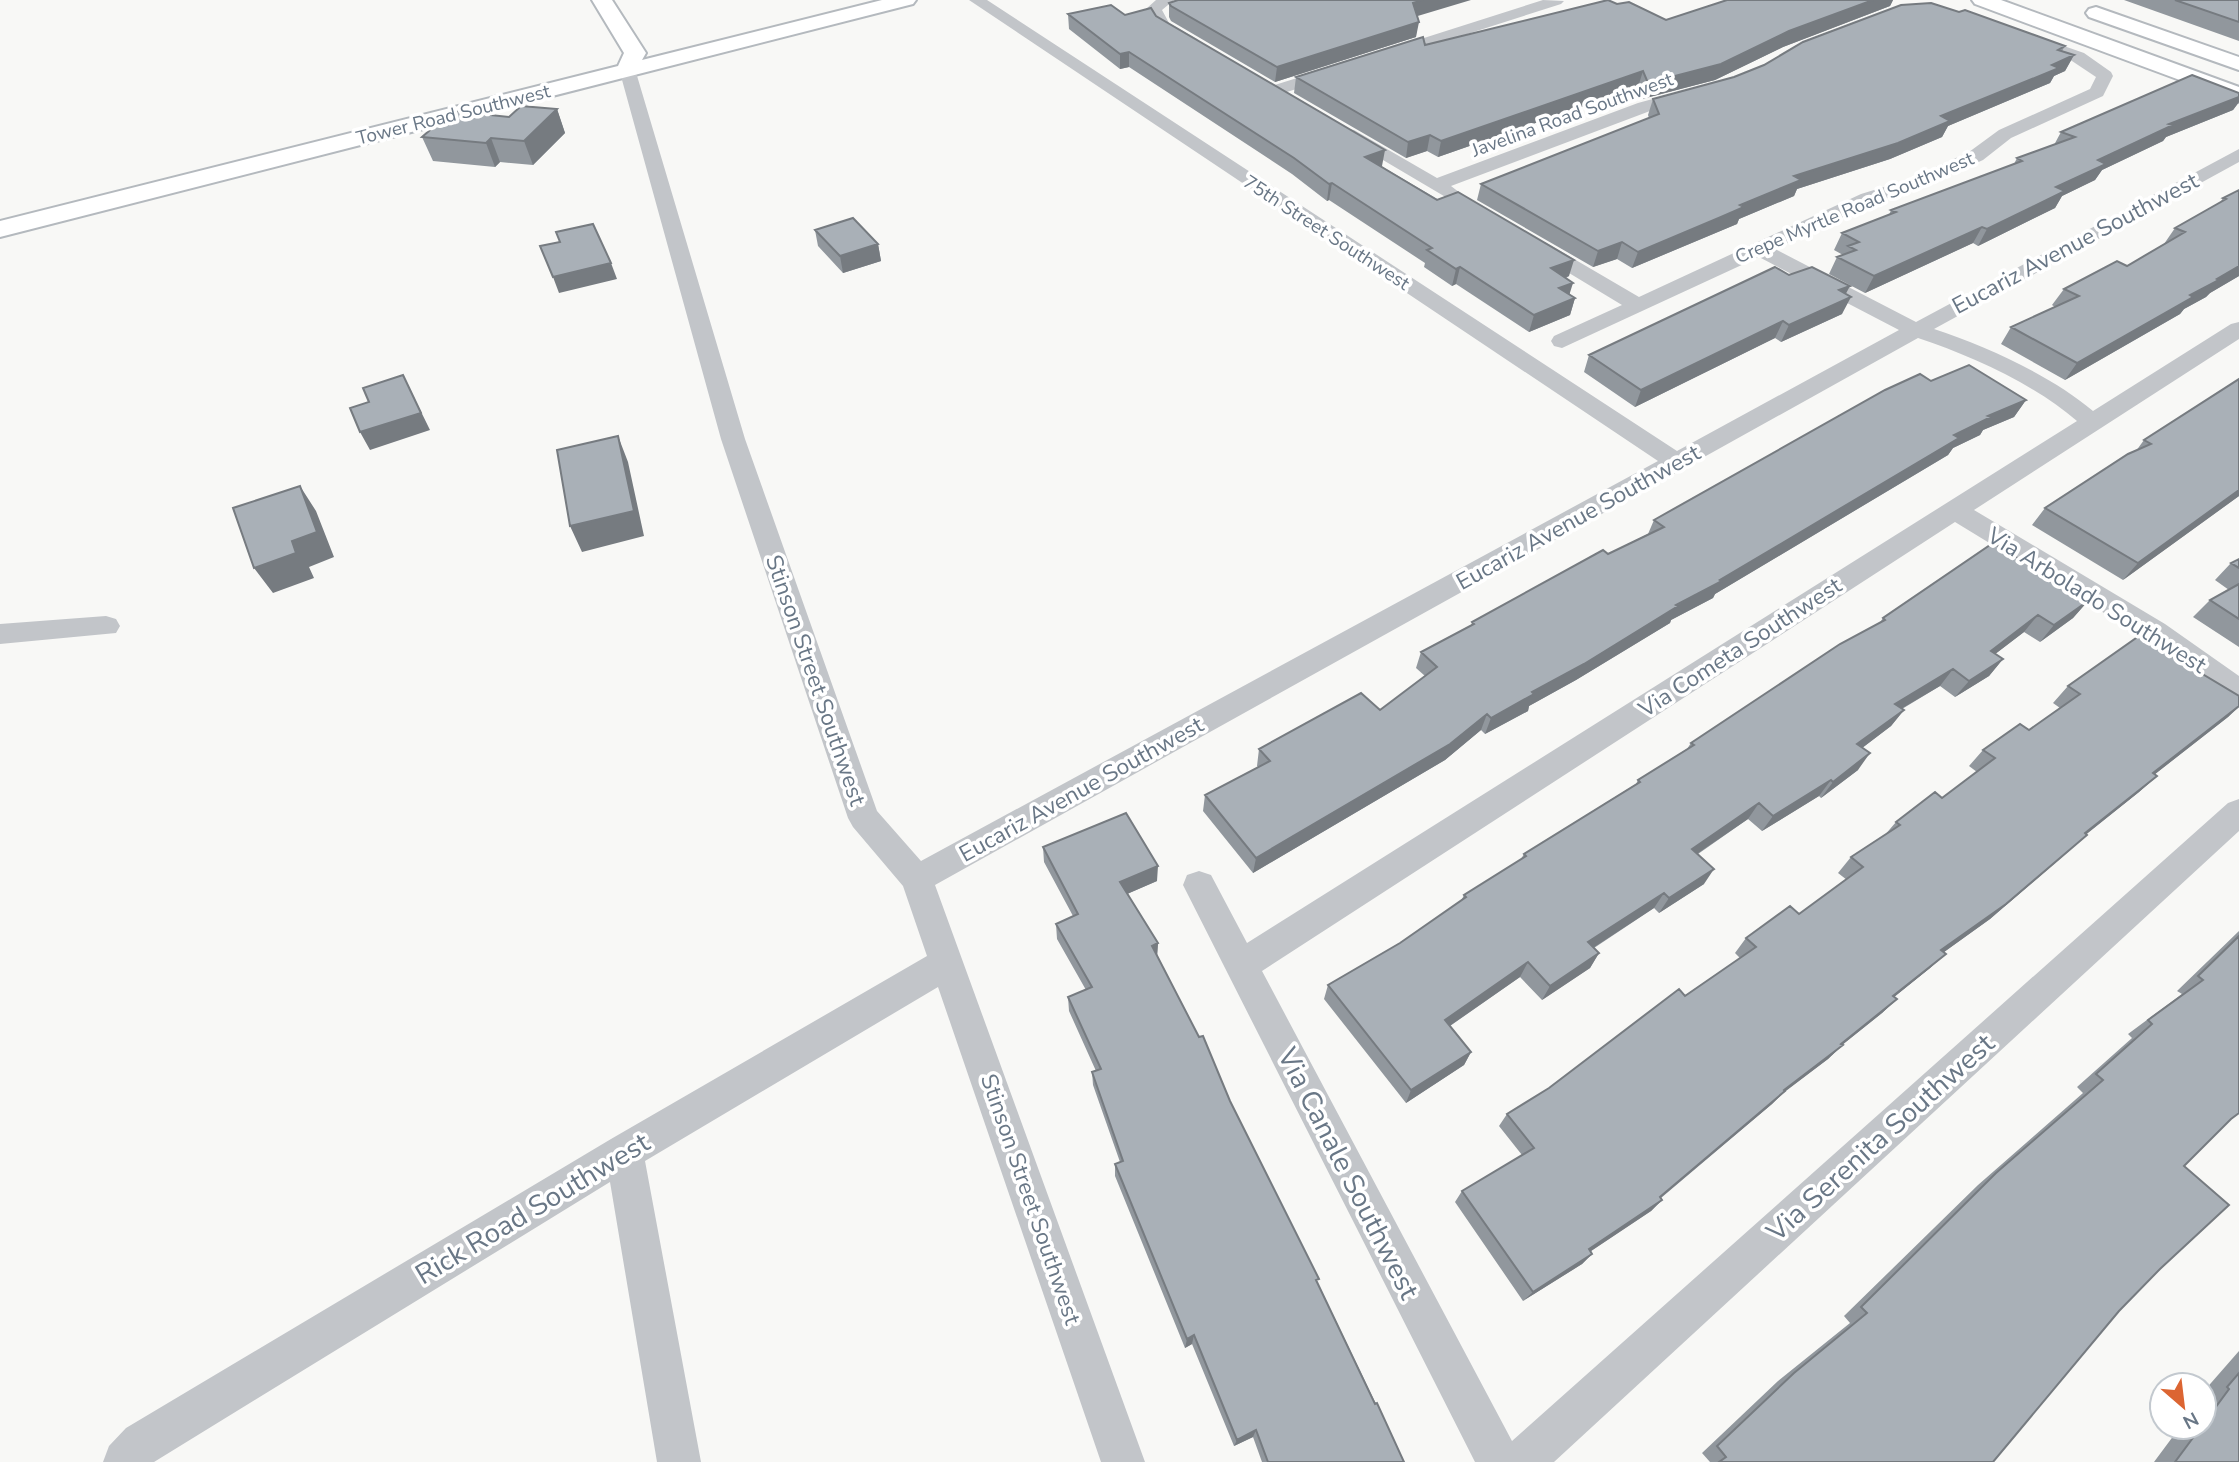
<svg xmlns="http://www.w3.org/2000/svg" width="2239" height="1462" viewBox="0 0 2239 1462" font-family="'Nunito Sans',sans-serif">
  <rect width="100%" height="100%" fill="#f8f8f6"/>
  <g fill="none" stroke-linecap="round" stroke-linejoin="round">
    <g stroke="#b4b9be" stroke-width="4">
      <path id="secondary" d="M592,0H612L646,53L642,60L882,0H916L913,4L0,237V221L618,66L624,53Z
        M1972,0H2001L2239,87V102L1975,4Z
        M2096,7L2239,57V70L2089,17L2086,13L2089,9Z"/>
    </g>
    <path fill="#c2c5c9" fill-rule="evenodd" d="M969,0H987L1677,451L1899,330L1759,257L1562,348L1554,346L1551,341L1554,336L1622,305L1531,250L1528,246L1531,242H1545L1639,297L1861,194L1910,179L1969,152L1999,130L2090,89L2096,77L2072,61L2029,44L2027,41L2029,38L2035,36L2084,53L2111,72L2113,76L2103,96L2011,138L1983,160L1924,187L1875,202L1775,249L1916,322L2239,149V162L1934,329C1986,346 2052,376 2093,411L2231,324L2239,322V339L1974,510L2165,624L2239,676V702L2229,699L2145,638L1955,522L1262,971L1512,1441L2228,803L2239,799V831L1554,1462H1475L1183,885L1187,875L1199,871L1211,875L1247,943L2077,421C2036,385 1970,355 1918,338L935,885L1145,1462H1101L938,987L645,1161L701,1462H657L610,1182L154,1462H103L109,1446L126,1428L611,1139L927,956L903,886L853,827L848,818L721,439L619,69L621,65L627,64L635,69L745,439L877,811L921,861L1658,461Z
      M1156,0H1174L1162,10L1169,23L1197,39L1199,42L1197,45C1175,51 1155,26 1146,9Z
      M1543,0L1564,1L1561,4L1392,58H1380L1378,55L1380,52Z
      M1332,67L1340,72L1338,76L1274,96L1265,91L1268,87Z
      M1689,89L1698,94L1695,98L1650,111L1451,186L1464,196L1454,202L1339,134L1348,129L1354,130L1437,178L1638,103Z
      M106,616L116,619L120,626L116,633L0,644V624Z"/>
    <use href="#secondary" fill="#fff" fill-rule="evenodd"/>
  </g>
  <path fill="#91979d" d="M1727,0H1893L1890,6L1783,47L1715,80L1642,99L1638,87L1438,157L1427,151L1406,158L1294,93L1296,77L1425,45L1617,4L1666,20Z
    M2124,0H2239V41Z
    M1169,3L1417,16L1416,37L1275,82L1171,21L1169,17Z
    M1068,14L1156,16L1382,166H1381L1569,276L1566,278L1570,295L1575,298L1570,315L1529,332L1456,284L1452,286L1424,267L1425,263L1329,200L1327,201L1292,174L1129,67L1120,69L1069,29Z
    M2065,46L2062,51L2074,55L2065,71L2054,76L2050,83L1948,126L1942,137L1890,159L1797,189L1794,196L1739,219L1737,224L1632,268L1617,259L1593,267L1477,200L1481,184L1649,118L1648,115L1653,99Z
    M2239,93V102L2233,110L2166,137L2163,141L2102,170L2095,180L2062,196L2055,208L1978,246L1973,243L1865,293L1829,274L1837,257L1843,255L1834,250L1842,233L1889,215L1891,210L2014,164L2017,158L2054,145L2061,132Z
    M557,109L565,133L533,165L500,162L495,167L433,161L422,137L509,117Z
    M2239,190V276L2210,293L2206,297L2184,309L2180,314L2065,380L2001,344L2011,327L2055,307L2052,305L2064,289L2127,266L2164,244L2175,228L2220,203L2223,198Z
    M815,230L878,244L881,261L843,273L818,246Z
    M1789,275L1845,294L1842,314L1781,342L1775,338L1635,407L1584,372L1589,355Z
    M1931,381L2026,400L2014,417L1983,430L1980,435L1953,448L1948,455L1715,594L1713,598L1671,620L1670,623L1576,680L1529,706L1528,711L1485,734L1481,730L1445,760L1253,873L1203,811L1205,795L1258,767L1257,766L1259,749L1380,710L1425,676L1416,668L1421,652L1471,626L1472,622L1648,534L1654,520Z
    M2144,440L2239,496L2123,580L2032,525L2045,508L2136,451Z
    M2239,559V647L2193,617L2210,600L2229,590L2215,580L2231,563Z
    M2088,601L2073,618L2040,642L2024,632L1995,654L2003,659L1989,676L1955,697L1940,686L1902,709L1904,710L1891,726L1862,748L1858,770L1821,798L1819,796L1762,831L1748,819L1698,854L1704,884L1659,913L1654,908L1594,948L1599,953L1590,968L1542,1000L1520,977L1450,1026L1471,1052L1464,1065L1406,1103L1324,999L1328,985L1400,943L1461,901L1464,895L1521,859L1524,854L1636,784L1638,780L1687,749L1691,743L1879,624L1883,618Z
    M2068,686L2239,696V707L2228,717L2155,774L2157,776L2139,792L2086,834L2070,850L1990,919L1944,952L1930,968L1894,997L1897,999L1882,1013L1842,1045L1828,1059L1785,1091L1772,1104L1661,1198L1662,1200L1651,1211L1591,1251L1592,1254L1582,1264L1523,1301L1455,1202L1462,1191L1522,1155L1499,1126L1507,1114L1549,1088L1740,958L1735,953L1746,938L1799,914L1847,880L1838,873L1851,857L1884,836L1896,822L1942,798L1977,772L1969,766L1983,750L2029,730L2060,708L2053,703Z
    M1043,847L1157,881L1127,894L1158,943L1157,955L1230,1101L1404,1462H1262L1253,1437L1234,1446L1192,1344L1185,1348L1115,1176V1164L1120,1162L1093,1085L1092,1072L1096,1071L1069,1011L1068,997L1086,990L1057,939L1056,924L1073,916L1044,862Z
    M2239,931V1113L2231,1119L2184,1166L2160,1269L2119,1311L1993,1462H1710L1702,1453L1778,1381L1850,1323L1844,1316L1978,1185L2083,1093L2077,1087L2132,1038L2128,1034L2182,994L2177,991Z
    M2239,1351V1462H2154L2180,1427H2204V1391Z"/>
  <path fill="#767b80" d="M1423,0H1471L1411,18L1413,3Z
    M1873,0H1893L1890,6L1783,47L1715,80L1642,99L1648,83Z
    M1419,22L1416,37L1275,82L1277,67Z
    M1129,52V67L1120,69V54Z
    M2074,55L2065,71L2054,76L2050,83L1948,126L1942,137L1890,159L1797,189L1794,196L1739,219L1737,224L1632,268L1638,252L1740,205L1794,176L1941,116Z
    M1643,71L1638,87L1438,157L1441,141Z
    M2239,97V102L2233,110L2166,137L2163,141L2102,170L2095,180L2062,196L2055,208L1978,246L1987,229L2098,160L2169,124Z
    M557,109L565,133L533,165L524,141Z
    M1430,135L1427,151L1406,158L1408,142Z
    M491,138L500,162L495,167L486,143Z
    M1385,150L1382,166L1362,173L1365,157Z
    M1332,183L1329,200L1327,201L1329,184Z
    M1982,227L1973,243L1865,293L1874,276Z
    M1622,242L1617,259L1593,267L1598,251Z
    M878,244L881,261L843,273L840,256Z
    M1574,260L1569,276L1546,285L1551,268Z
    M611,263L617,279L559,293L553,277Z
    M2239,266V276L2210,293L2206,297L2184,309L2180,314L2065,380L2077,363Z
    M1460,267L1456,284L1452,286L1456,269Z
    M1573,283L1568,299L1559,288Z
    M1850,286L1842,301L1851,297L1842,314L1781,342L1789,325L1839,290Z
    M1575,298L1570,315L1529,332L1534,315Z
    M1783,321L1775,338L1635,407L1641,390Z
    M403,375L430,430L370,450L360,432Z
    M2026,400L2014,417L1983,430L1980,435L1953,448L1948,455L1715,594L1713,598L1671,620L1670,623L1576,680L1529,706L1528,711L1485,734L1491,718L1532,692L1720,580L1954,435L1988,416Z
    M618,436L628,462L644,536L582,552L570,526Z
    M300,486L316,511L334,557L309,567L314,578L273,593L254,568L292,541Z
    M2239,490V496L2123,580L2138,563Z
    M2088,601L2073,618L2040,642L2054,625Z
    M2038,615L2024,632L1977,668L1991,651Z
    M2003,659L1989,676L1955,697L1969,681Z
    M1953,669L1940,686L1882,720L1895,704Z
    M2239,706L2228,717L2136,789L2153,773Z
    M1904,710L1891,726L1845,761L1857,744Z
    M1487,714L1481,730L1445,760L1253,873L1256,858Z
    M1870,753L1858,770L1821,798L1833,782Z
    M2157,776L2139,792L2068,849L2085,833Z
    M1831,780L1819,796L1762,831L1773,816Z
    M1759,803L1748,819L1682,864L1692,849Z
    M2087,835L1990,919L1926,965L1941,950Z
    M1158,866L1157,881L1120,897V882Z
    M1714,869L1704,884L1659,913L1669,898Z
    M1664,893L1654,908L1579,957L1588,942Z
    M1158,943L1157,958L1152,946Z
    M1599,953L1590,968L1542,1000L1550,986Z
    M1946,954L1930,968L1878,1010L1893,996Z
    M1528,962L1520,977L1438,1034L1445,1020Z
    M1897,999L1882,1013L1827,1057L1841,1044Z
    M1843,1045L1828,1059L1770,1103L1784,1090Z
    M1471,1052L1464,1065L1406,1103L1411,1090Z
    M1785,1091L1772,1104L1648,1208L1660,1197Z
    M1662,1200L1651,1211L1579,1259L1589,1249Z
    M1592,1254L1582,1264L1523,1301L1533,1292Z
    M1194,1335L1192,1344L1185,1348L1187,1339Z
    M1256,1430L1253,1437L1234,1446L1237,1440Z"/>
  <path fill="#a9b0b7" stroke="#767b80" stroke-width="2" d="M1178,0H1423L1413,3L1419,22L1277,67L1171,6L1169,3Z
    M1608,0L1617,4L1629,2L1666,20L1727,0H1873L1789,31L1721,64L1648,83L1643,71L1441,141L1430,135L1408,142L1296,77L1423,37L1425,45Z
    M2175,0H2239V22Z
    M1931,3L1959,12L1965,10L2065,46L2058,50L2074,55L2052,65L2059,68L1941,116L1950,121L1898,143L1794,176L1801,180L1740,205L1744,207L1721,217L1638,252L1622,242L1598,251L1481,184L1659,114L1653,99L1734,77L1764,65L1803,42L1901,5Z
    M1111,5L1125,15L1151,8L1156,16L1385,150L1365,157L1437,200L1458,192L1574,260L1551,268L1573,283L1559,288L1575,298L1534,315L1460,267L1456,269L1427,250L1432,248L1332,183L1329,184L1294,158L1129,52L1120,54L1068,14Z
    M2192,75L2239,93V97L2169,124L2173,125L2098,160L2106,164L2056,187L2065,191L1987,229L1982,227L1874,276L1837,257L1856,250L1848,246L1859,242L1842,233L1896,212L1891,210L2022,161L2017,158L2075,137L2061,132Z
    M521,106L557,109L524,141L491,138L486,143L422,137L452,111L509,117Z
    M2239,190V266L2217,279L2219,280L2190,295L2193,297L2077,363L2011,327L2079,296L2064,289L2117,261L2127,266L2185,232L2175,228L2226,199L2223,198Z
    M853,218L878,244L840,256L815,230Z
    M593,224L611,263L553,277L540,246L560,242L556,232Z
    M1775,267L1789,275L1812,267L1850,286L1839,290L1851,297L1789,325L1783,321L1641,390L1589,355Z
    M1969,365L2026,400L1988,416L1991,417L1954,435L1959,438L1720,580L1722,581L1676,605L1678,606L1584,664L1532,692L1534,694L1491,718L1487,714L1450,744L1256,858L1205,795L1270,761L1259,749L1361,693L1380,710L1437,667L1421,652L1474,624L1472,622L1603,550L1608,554L1664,527L1654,520L1885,390L1920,374L1931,381Z
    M403,375L421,413L360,432L350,408L369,402L363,388Z
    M2239,379V490L2138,563L2045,508L2128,454L2151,444L2144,440Z
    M618,436L634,511L570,526L557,450Z
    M300,486L317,532L292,541L296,553L254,568L233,508Z
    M1993,543L2088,601L2054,625L2038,615L1991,651L2003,659L1969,681L1953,669L1895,704L1904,710L1857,744L1870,753L1833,782L1831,780L1773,816L1759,803L1692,849L1714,869L1669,898L1664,893L1588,942L1599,953L1550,986L1528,962L1445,1020L1471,1052L1411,1090L1328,985L1400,943L1466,897L1464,895L1526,856L1524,854L1640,782L1638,780L1694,745L1691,743L1840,644L1885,620L1883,618Z
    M2239,559V568L2231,563Z
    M2239,584V619L2210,600Z
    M2139,636L2239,696V706L2153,773L2157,776L2085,833L2087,835L2006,904L1941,950L1946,954L1893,996L1897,999L1841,1044L1843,1045L1784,1090L1785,1091L1660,1197L1662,1200L1589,1249L1592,1254L1533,1292L1462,1191L1534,1148L1507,1114L1549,1088L1679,989L1685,996L1756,947L1746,938L1790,906L1799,914L1863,867L1851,857L1900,825L1896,822L1935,792L1942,798L1995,758L1983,750L2020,724L2029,730L2080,694L2068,686Z
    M1126,813L1158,866L1120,882L1158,943L1152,946L1199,1037L1203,1036L1230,1101L1319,1279L1316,1280L1375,1404L1377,1403L1404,1462H1268L1256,1430L1237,1440L1194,1335L1187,1339L1115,1164L1123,1161L1092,1072L1101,1069L1068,997L1092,987L1056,924L1078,914L1043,847Z
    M2239,936V1113L2231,1119L2184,1166L2229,1205L2160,1269L2119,1311L1993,1462H1719L1726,1457L1717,1446L1794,1373L1867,1313L1861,1307L1996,1173L2103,1080L2096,1074L2152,1024L2148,1020L2203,980L2198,976Z
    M2239,1373V1462H2175L2201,1427H2204V1423L2229,1389L2227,1387Z"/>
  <g text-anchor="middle" stroke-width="7" stroke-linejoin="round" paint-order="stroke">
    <g font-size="19" fill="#697786" stroke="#fff">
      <text transform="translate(453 114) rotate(-14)" y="7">Tower Road Southwest</text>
      <text transform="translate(1572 114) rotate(-20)" y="7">Javelina Road Southwest</text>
      <text transform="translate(1854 207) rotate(-23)" y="7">Crepe Myrtle Road Southwest</text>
      <text transform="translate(1327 232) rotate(33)" y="7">75th Street Southwest</text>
    </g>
    <g font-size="23" fill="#697786" stroke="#fff">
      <text transform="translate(2075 243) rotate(-28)" y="8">Eucariz Avenue Southwest</text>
      <text transform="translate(1578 517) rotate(-29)" y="8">Eucariz Avenue Southwest</text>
      <text transform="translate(2097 600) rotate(32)" y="8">Via Arbolado Southwest</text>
      <text transform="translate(1740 647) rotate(-33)" y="8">Via Cometa Southwest</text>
      <text transform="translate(816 680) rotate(71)" y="8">Stinson Street Southwest</text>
      <text transform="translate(1081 789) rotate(-29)" y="8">Eucariz Avenue Southwest</text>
      <text transform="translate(1031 1199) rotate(71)" y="8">Stinson Street Southwest</text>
    </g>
    <g font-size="28" fill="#697786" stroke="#fff">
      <text transform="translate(1880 1137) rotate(-42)" y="10">Via Serenita Southwest</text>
      <text transform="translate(1349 1173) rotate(63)" y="10">Via Canale Southwest</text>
      <text transform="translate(532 1208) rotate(-31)" y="10">Rick Road Southwest</text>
    </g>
  </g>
  <g transform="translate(2183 1406) rotate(152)"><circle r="33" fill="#ffffff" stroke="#c3c9cf" stroke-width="2"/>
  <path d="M0-5L12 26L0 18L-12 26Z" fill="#dc6532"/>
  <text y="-10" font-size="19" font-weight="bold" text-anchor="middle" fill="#697786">N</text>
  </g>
</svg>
